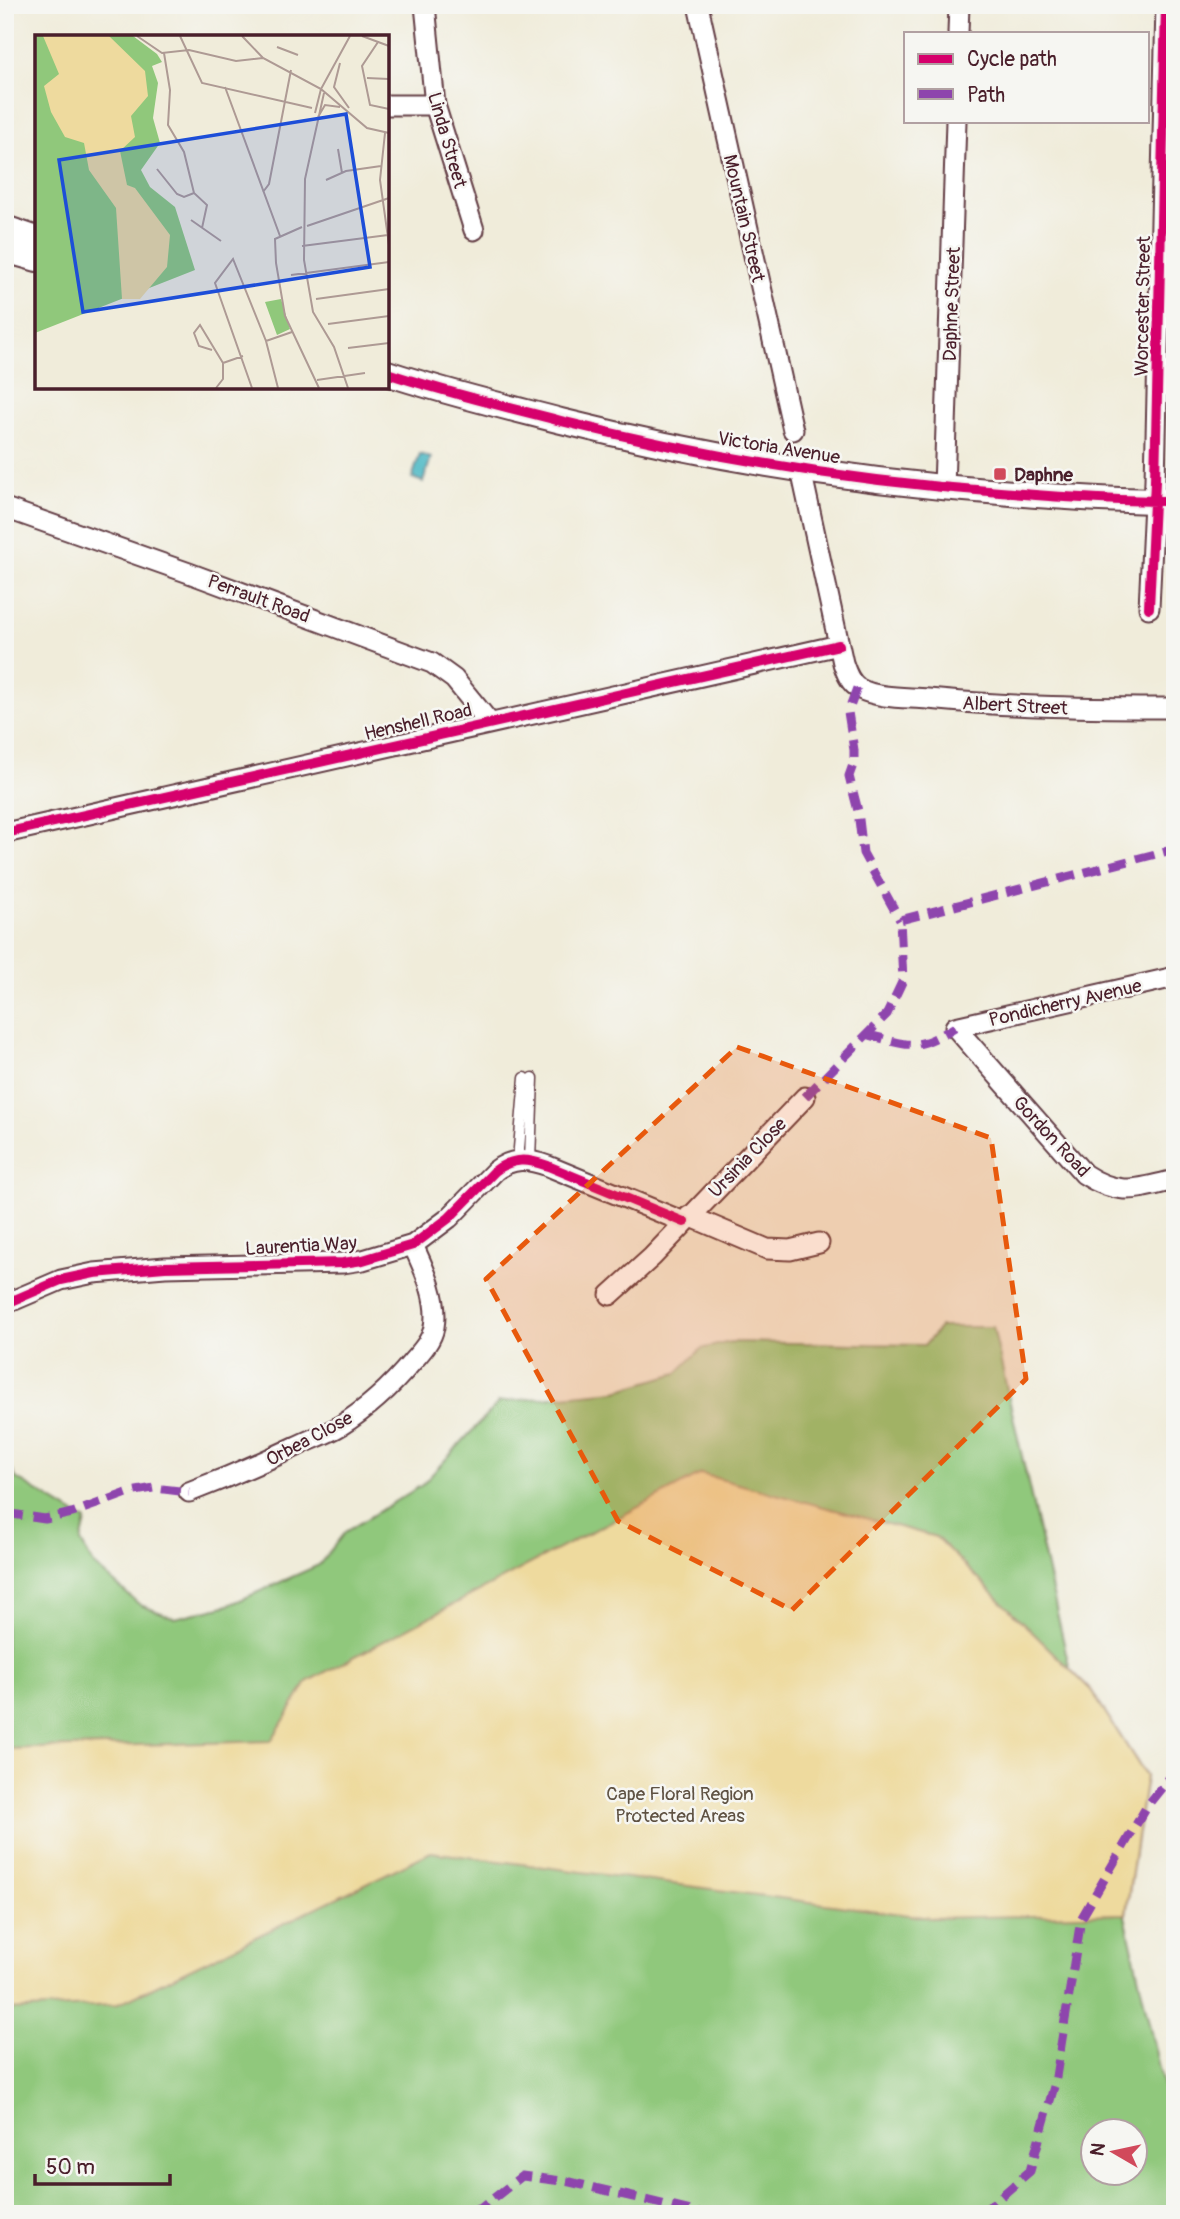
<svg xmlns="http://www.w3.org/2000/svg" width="1180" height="2219" viewBox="0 0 1180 2219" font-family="Pangolin,sans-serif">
  <rect width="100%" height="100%" fill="#f6f6f2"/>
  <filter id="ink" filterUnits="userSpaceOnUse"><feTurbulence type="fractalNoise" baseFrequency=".0143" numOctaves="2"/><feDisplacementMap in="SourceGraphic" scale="14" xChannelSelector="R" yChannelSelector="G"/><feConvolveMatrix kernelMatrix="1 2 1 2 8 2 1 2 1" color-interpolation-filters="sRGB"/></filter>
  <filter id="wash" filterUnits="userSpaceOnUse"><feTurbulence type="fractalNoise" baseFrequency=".00686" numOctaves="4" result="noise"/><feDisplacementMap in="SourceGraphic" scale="28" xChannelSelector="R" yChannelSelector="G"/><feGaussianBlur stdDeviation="1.57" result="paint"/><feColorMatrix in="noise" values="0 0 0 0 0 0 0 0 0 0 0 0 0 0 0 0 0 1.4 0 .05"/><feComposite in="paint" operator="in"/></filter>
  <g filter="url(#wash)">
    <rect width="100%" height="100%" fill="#f0ecda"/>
    <path fill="#90c87b" stroke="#6d7453" stroke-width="2" fill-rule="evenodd" d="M940,1327H993L1175,2139V2214H5V1456L16,1478L86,1521L81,1542L94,1565L140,1605L175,1618L229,1605L319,1565L345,1532L422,1485L499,1402L616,1391L677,1373L701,1349L730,1342L925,1345ZM1092,2132H1134V2174H1092Z"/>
    <path fill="#eeda9e" stroke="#9c7c64" stroke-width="2" d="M701,1474L936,1537L1091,1690L1146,1776L1126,1914L931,1918L431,1852L116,2005L5,2010V1749L271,1741L308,1681Z"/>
    <path fill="#4ab8c4" stroke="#4a6c78" stroke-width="2" d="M420,454L431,458L423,482L412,478Z"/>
  </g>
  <g filter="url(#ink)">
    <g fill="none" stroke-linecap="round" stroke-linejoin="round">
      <g stroke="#633e45" stroke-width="13">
        <path id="service" d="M518,1160L525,1078
          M530,1160L533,1078"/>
      </g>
      <g stroke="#633e45" stroke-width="23">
        <path id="minor" d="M425,5L435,105L474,230
          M698,5L793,430
          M958,33L959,5
          M387,105H435
          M801,470L843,663C846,672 850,684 860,689C880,699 907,697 928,699C1011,707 1092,708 1175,708
          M944,488L956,121
          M5,508L189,573L432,663L454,679L490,723
          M1149,608L1155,481L1166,5
          M5,833L839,645
          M1175,977L955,1027L1084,1174C1119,1197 1136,1189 1175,1180
          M689,1216L767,1249L790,1250L819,1243
          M610,1295L652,1257L805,1097
          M5,1304L61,1280L94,1273L165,1267L343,1263L363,1260L413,1245L449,1218L495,1171C513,1157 528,1159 548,1166L684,1222
          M189,1492C226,1478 261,1463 297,1446C311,1439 327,1434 340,1426C367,1409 392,1386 412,1362C421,1352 432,1340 434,1327C439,1299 424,1269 413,1245"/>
      </g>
      <g stroke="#633e45" stroke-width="28">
        <path id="tertiary" d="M5,228L37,239
          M5,250L37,259
          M387,373C444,392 503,406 561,421C705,457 851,481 1000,492C1058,497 1117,501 1175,501"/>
      </g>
      <use href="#service" stroke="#fff" stroke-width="10"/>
      <use href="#minor" stroke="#fff" stroke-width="19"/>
      <use href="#tertiary" stroke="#fff" stroke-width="24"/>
      <path stroke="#8e44ad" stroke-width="9" stroke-dasharray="18 9" stroke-linecap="butt" d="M857,688L848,712L854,750V762L849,776L858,811L863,853L900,920
        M866,1034C910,1046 914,1052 955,1027
        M805,1097L887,1014L903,980L900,920L1175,849
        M5,1513L45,1519L72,1513L130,1492L154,1488L189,1492
        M444,2214L480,2209L522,2176L570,2182L704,2214
        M981,2214L1030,2171L1055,2083L1081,1919L1147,1806L1175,1771"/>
      <g stroke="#f6f6f2" stroke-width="15">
        <path id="cycleway" d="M387,373C444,392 503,406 561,421C705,457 851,481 1000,492C1058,497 1117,501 1175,501
          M1149,608L1155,481L1166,5
          M5,833L839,645
          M5,1304L61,1280L94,1273L165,1267L343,1263L363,1260L413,1245L449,1218L495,1171C513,1157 528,1159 548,1166L684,1222"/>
      </g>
      <use href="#cycleway" stroke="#d6006c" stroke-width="10"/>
    </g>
  </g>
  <path fill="#e8590c" fill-opacity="0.2" stroke="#e8590c" stroke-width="5" stroke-dasharray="14 9" stroke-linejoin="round" d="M737,1047L991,1138L1026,1379L792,1610L618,1521L486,1279Z"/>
  <rect fill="#d1495b" stroke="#f6f6f2" stroke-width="2.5" x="993" y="467" width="14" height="14" rx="3.5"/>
  <g text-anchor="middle" stroke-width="5" stroke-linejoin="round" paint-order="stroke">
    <g font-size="19" fill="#4a1f2b" stroke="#f6f6f2">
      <text transform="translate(448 140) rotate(74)" y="7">Linda Street</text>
      <text transform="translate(745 218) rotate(77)" y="7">Mountain Street</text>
      <text transform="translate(951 304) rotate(-88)" y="7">Daphne Street</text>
      <text transform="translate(1142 306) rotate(-89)" y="7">Worcester Street</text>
      <text transform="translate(779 447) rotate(9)" y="7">Victoria Avenue</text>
      <text transform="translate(259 598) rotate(20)" y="7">Perrault Road</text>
      <text transform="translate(1015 705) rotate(3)" y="7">Albert Street</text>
      <text transform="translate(418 721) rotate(-13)" y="7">Henshell Road</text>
      <text transform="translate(1065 1002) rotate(-13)" y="7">Pondicherry Avenue</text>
      <text transform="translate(1052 1136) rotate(47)" y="7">Gordon Road</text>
      <text transform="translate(747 1157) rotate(-46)" y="7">Ursinia Close</text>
      <text transform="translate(301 1245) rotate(-3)" y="7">Laurentia Way</text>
      <text transform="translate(309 1438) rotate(-28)" y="7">Orbea Close</text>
    </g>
    <g font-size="19" font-weight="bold" fill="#4a1f2b" stroke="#f6f6f2" text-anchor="start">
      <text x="1014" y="481">Daphne</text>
    </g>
    <g font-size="19" fill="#5f5243" stroke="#f6f6f2">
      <text x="680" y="1800">Cape Floral Region<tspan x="680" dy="22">Protected Areas</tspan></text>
    </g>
  </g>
  <g transform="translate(35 35)">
    <rect width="354" height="354" fill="#f0ecda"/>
    <path d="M0,1H98L122,19L127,27L117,31L123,48L118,83L125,108L106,135L115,152L140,172L160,235L0,298ZM246,264L255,294L242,300L230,267Z" fill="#90c87b"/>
    <path d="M8,1H74L110,36L113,61L96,81L100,102L85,116L92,150L100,153L135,200L132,232L105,264H87L81,173L54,135L49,108L30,102L16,77L9,51L24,39Z" fill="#eeda9e"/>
    <path fill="none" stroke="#ae9a94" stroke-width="2" d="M102,1L127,18L154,15L201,26L228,23M145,1L167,48L277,73M207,1L228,23L286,54L280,78M315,1L286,54L332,93L354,98M327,1L354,11M343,7L327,31L335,70L354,74M242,12L263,20M129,18L135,55L133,90L149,117L159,158L172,170L167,193M305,28L299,52L314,73M332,43L354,44M190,52L245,201M289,58L270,144L269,225L278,277L299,312L313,353M283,82L290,70L305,72M350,98L345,145L354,210M303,114L307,138M122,134L142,159L149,162L159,158M291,145L311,136L346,131M228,157L234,149L256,35M156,185L186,206M272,191L354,163M267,192L240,204L241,228L250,281L284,353M267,211L353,200M256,240L354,227M281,264L354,254M293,289L354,281M231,306L257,297M313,313L354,308M177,315L164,311L159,298L165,290L188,328V344L181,353M188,328L208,321M282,345L330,338M217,353L180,248L198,224L231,306L243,353"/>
    <path fill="#1d4ed8" fill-opacity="0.15" stroke="#1d4ed8" stroke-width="3.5" d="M311,79L335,232L48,277L24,125Z"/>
    <rect width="354" height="354" fill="none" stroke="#4a1f2b" stroke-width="3.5"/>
  </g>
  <rect width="1180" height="2219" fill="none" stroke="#f6f6f2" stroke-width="28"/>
  <rect x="904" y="32" width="245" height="91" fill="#f6f6f2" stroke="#b1a0a2" stroke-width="2"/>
  <rect x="918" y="54" width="35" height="10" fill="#d6006c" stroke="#b1a0a2" stroke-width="2"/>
  <text x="967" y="66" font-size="21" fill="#4a1f2b">Cycle path</text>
  <rect x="918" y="89" width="35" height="10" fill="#8e44ad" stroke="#b1a0a2" stroke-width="2"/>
  <text x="967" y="102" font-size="21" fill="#4a1f2b">Path</text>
  <g transform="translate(1114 2152) rotate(279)"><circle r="33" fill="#f6f6f2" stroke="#b1a0a2" stroke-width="2"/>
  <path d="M0-5L12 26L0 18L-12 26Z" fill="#d1495b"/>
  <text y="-10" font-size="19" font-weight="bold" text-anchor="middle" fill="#4a1f2b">N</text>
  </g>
  <path d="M35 2174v10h135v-10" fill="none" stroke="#4a1f2b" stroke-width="3.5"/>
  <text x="46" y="2174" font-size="21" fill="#4a1f2b" stroke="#f6f6f2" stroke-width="5" paint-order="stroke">50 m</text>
</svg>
